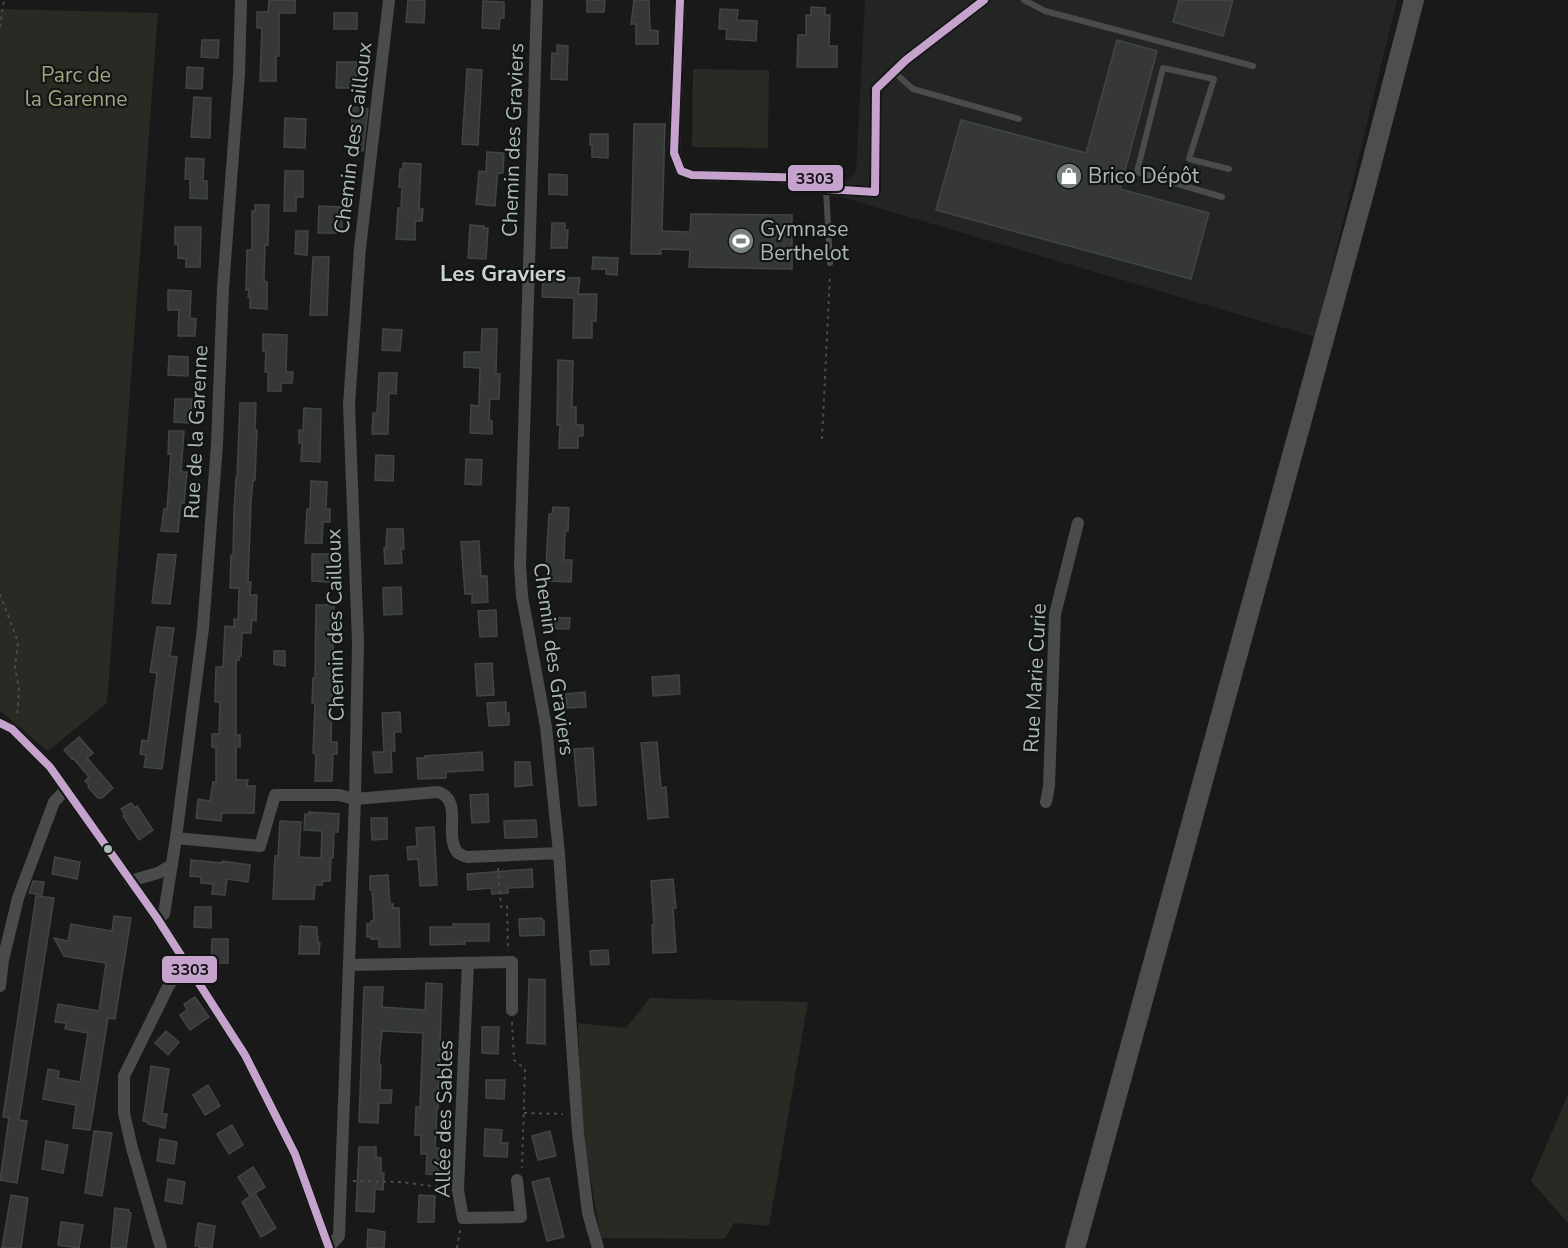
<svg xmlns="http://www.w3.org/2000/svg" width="1568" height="1248" viewBox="0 0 1568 1248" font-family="'Nunito Sans',sans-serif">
  <rect width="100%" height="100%" fill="#191919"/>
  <path fill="#232525" d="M865,0H1397L1315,337L831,194L856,172Z"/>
  <path fill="#2a2923" d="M0,9L158,13L107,703L48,751L0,711Z
    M693,69L769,70L768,148L692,147Z
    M650,998L808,1002L769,1226L734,1223L725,1239L601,1238L582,1130L578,1023L626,1028Z
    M1568,1094V1223L1531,1181Z"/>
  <path fill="#363838" stroke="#414544" stroke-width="1.5" d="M269,0H295V13H279V56H276V81H260L262,28H257V12H268Z
    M408,0H425L424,23L406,22Z
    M587,0H605L604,12H587Z
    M634,0H649L650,30L658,31V44H636V24H631Z
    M1179,0H1233L1223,36L1173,22Z
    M483,1L504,2V18H500L499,29L482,28Z
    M811,7L825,8V15H830L829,46H837V67H797L798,35H806V15H811Z
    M720,9L738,10L737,20L757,21L756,41L726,39L727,29H719Z
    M334,13H357V29H334Z
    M202,40H219L218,58L201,57Z
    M1117,40L1157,51L1120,189L1209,213L1191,279L936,210L961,120L1086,153Z
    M557,45L568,46L567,80L551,79L552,53L557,54Z
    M337,62H357L356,88H336Z
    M187,67L203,68L202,89L186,88Z
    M467,69L482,70L478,145L462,144Z
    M194,97L211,98L210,138L191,137Z
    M353,107L368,109L363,151L349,149Z
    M285,118L306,119L305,148L284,147Z
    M634,124H665L662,231L690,232L691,214L792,215V269L689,267L690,250L661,249V254H631Z
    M590,134H608V158L592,157V145H590Z
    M487,152L504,153L503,173H498L497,180L495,206L476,204L479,171L486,172Z
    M186,158L204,159L203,181H207V199L190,198V179H185Z
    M403,163L421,164L419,209H423L422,221H415V240L396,239L398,208H401L402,187H399L400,169H403Z
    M285,171H303V197H296V211H284Z
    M549,174L567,175V195L549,194Z
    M255,205H269L268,245L265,244L264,281L267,282V309L250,308V297H248L249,290H246L247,250H252V211H255Z
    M319,206L342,207V233H318Z
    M552,223H565V230H568L567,248H551Z
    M470,225L484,226V228H488L486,259L468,258Z
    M175,227H201L200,267H186V259L178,258V244H175Z
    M296,231H308L307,255L295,254Z
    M313,257H329L327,315H310Z
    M593,257L618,258L617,275L606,274V269H592Z
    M543,277L580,278L578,294H597L596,321H592V338H573L574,298L542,297Z
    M168,290L191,291L190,318L196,319L195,336H178L179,310H168Z
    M383,329L402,330L400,351L382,350Z
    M482,329H497L496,374H500L499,399H490L489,420L492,421V434L470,433L471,405L479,406L480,368L464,367V352H481Z
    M263,334L287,335L286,372H293L292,383H281V391H268V372H265L266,352L263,351Z
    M169,356L188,357V376L168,375Z
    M558,360L573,361L572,407H576V425H583V436H578V448H559L560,425H557Z
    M379,373H397L396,394L389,393L388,434H372L373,413H377Z
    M175,399H192L190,423L174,422Z
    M240,403H256L255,430H257L255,480H253L251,502L248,582H251L250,595H257L256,621L252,620L251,633H242L241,656H239V660H236V735H240V747H236V780H248L247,786H255L254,813H222L221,821L196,818L198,799L210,801L213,782H216V748L212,747V734H219L220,702H215L216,667H223L225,626L234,627V619L238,620L239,588H230L231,555H233L234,511L236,478H237Z
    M304,408L321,409L320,462L301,461L302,443H299V430L303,431Z
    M169,431H184L181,472H187L184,503L181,502L178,532L161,531L164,509H167L171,454H168Z
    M376,455L394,456L393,481L375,480Z
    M466,459L482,460L481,485L465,484Z
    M311,481L327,482L326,509H330V522H323L322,543H305L307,509H310Z
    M553,507L569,508L568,531H565L564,560H572L571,582L548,581L549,569H546L547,547L549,514H552Z
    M387,529H403L404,549H401L402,563L385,564L384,548H386Z
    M479,541L481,576H487L488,602L472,603V594H465L461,542Z
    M158,554L176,555L170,604L152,603Z
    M312,554H330L329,582L312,581Z
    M401,587L402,614L384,615L383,588Z
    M316,605H334L331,742H337V754H333L332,781H315L316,754L313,753L315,704L312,703L313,678H315Z
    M496,610L497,636L480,637L478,611Z
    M545,617L570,618L569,629L545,628Z
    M157,627L174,628L170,656L177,657L162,769L144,767L146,755L140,754L142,740L148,741L157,673L150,672Z
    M274,651H285V666L274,664Z
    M492,663L494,695L477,696L475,664Z
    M679,675L680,694L653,696L652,677Z
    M585,692L586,707L567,708L566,694Z
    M506,702V713H509V725L489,726L487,703Z
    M400,712L401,732H394L395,751H391L392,772L375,773L373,752H384L382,713Z
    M79,737L93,753L87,758L113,788L102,798H98L88,787L89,785L85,781L89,777L73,758L72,759L64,750Z
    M657,742L661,788L666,787L668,817L648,819L641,743Z
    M593,748L596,805L579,806L574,749Z
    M482,752L483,770L446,772V778L418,779L417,758H425V756Z
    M515,762H530L532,785L515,787Z
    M488,794L489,822L472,823L470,795Z
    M131,803L135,808L137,806L153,830L139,840L123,816L125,815L121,809Z
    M309,812L339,814L338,832H334L333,858H331L330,881H323L322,885H315L314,899H273L275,856H278L280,821L301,822L299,857L321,858L322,831L304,830L305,814L309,815Z
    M371,818H387V839L372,840Z
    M536,820L537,837L505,838L504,821Z
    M434,827L437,885L420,886L418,859L408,860L407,847L417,846L416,828Z
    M55,857L80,862L77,879L52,874Z
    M191,860L222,863V861L250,865L248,882L227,879L225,895L212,894L213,884L201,883V877L190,876Z
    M532,869L533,887L508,888V893L492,894L491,888L468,890L467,874Z
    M388,875L390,904H393V908H399L400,947H379V939H371V937H367V924H370L371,921H374L372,890H370V876Z
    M673,879L676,908H673L676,952L653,953L652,925H654L651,881Z
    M33,881L44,882L42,895L29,893Z
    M36,896L54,898L19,1120L27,1121L17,1183L0,1180L9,1118L3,1117Z
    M195,907H211V928L194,927Z
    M114,916L131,918L115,1019L108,1018L90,1130L73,1128L76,1105L43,1099L48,1069L59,1071L58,1078L80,1082L88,1033L65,1029L66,1023L55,1022L58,1004L99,1011L106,963L64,956L54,938L68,941L71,924L112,931Z
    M541,918L544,921V935L520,936L519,919Z
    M453,924H489V941H465V944L430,945V927H453Z
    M300,926L317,927V937H318V943H320L319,954H299Z
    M212,939H228V963H211Z
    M608,950L609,964L591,965L590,951Z
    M529,979L545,980V1044L527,1043Z
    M426,983L442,984L438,1108H437L435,1148H439V1154H445L444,1175L426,1174L427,1154H421V1135H415L416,1107H420L423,1033L382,1031L379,1064L381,1065L380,1090H392L391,1103H379L378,1123L359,1122L364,987H383L382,1007L425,1010Z
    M195,997L209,1017L190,1030L180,1015L187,1010L184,1004Z
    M482,1027H499L498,1054L482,1053Z
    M166,1031L179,1042L168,1055L155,1043Z
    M151,1066L169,1069L162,1114H167L165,1128L148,1124V1122L143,1121Z
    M486,1080H505L504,1099L486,1098Z
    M208,1085L220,1106L205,1115L193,1095Z
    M232,1125L243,1145L229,1154L217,1134Z
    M485,1129L502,1130L501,1143H508L507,1157L484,1156Z
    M94,1131L112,1133L102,1196L85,1193Z
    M550,1131L556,1156L538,1160L532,1136Z
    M160,1139L177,1142L174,1164L157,1161Z
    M46,1141L68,1145L63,1173L42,1169Z
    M359,1147H376V1157L381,1158V1173H384L383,1190L375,1189L374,1212L356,1211Z
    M253,1167L265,1187L255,1193L276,1228L261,1237L242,1202L253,1194L250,1196L238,1177Z
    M549,1178L564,1237L547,1241L532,1182Z
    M168,1179L185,1182L182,1204L165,1201Z
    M11,1195L28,1198L21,1248H2Z
    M419,1195L435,1196L434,1222H418Z
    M115,1208L129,1210V1213H131L126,1248H111Z
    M61,1222L83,1225L79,1248L58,1245Z
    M198,1223L215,1226L212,1248H199V1246H195Z
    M368,1229L385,1232L384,1248H367Z"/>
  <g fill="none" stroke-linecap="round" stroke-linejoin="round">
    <path stroke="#4a4e4c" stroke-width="2" stroke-dasharray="3 4.5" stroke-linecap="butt" d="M0,27L4,0
      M822,439L830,274
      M0,594L18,642L15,667L19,689L17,718
      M498,868L501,907L507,906L508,951
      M512,1022L514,1060L525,1069L522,1168
      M524,1113L563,1114
      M353,1181L401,1182L446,1188
      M457,1248L460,1230"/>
    <path stroke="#494c4a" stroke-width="6" d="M1024,0L1045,11L1253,66
      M894,72L913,89L1019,119
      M826,189L830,263
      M1222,197L1137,172L1163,68L1214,79L1189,159L1229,169"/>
    <path stroke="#494c4a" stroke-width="12" d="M537,0L520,565L522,596L546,727L559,853L578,1133L588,1213L598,1248
      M680,0L674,153L681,171L692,175L816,178L826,189L875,192L876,89L906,60L984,0
      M0,723L12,729L50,767L157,918L245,1055L295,1154L329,1248
      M1046,802L1049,786L1055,614L1078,523
      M176,838L260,846L275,795H339L355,799L438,792C464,800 443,836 458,853C459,854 466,857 467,857L559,853
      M130,881L158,873L172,865
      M157,918L164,914L176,838L203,628L217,444L223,288L239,75L241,0
      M468,963L458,1190L463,1218L521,1217L517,1180
      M350,965L512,962V1010
      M0,986L3,960L18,898L54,802L66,789
      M329,1247L339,1236L355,799L358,642L349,405L360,248L389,0
      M161,1248L132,1148L124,1113V1076L169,985L187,963"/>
    <path stroke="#4c4f4d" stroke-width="20" d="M1075,1248L1365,189L1414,0"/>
    <g stroke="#131515" stroke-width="12">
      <path id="bus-1" d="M680,0L674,153L681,171L692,175L816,178L826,189L875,192L876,89L906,60L984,0
        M0,723L12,729L50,767L157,918L245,1055L295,1154L329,1248"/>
    </g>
    <use href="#bus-1" stroke="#c5a3cd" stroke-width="8"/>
  </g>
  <defs>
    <g id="shop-disc" transform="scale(1.35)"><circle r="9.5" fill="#77827d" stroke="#131515"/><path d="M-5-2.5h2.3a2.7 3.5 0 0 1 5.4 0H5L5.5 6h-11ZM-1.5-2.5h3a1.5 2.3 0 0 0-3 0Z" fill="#fff"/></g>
    <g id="stadium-disc" transform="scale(1.35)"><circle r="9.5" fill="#77827d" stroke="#131515"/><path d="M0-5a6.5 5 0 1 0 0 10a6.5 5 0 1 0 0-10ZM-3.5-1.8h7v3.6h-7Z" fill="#fff"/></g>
  </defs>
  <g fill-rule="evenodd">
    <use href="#shop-disc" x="1069" y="176"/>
    <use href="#stadium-disc" x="741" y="241"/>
  </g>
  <circle fill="#aabab3" stroke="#131515" stroke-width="2" cx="108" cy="849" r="5"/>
  <g text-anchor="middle" stroke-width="4.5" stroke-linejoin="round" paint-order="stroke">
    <g font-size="21" fill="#a5a281" stroke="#131515">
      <text x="76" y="82">Parc de<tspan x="76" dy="24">la Garenne</tspan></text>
    </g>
    <g font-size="21" fill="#aabab3" stroke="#131515">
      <text transform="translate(353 138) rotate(-83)" y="7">Chemin des Cailloux</text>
      <text transform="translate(513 140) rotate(-88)" y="7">Chemin des Graviers</text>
      <text transform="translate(196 432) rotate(-87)" y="7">Rue de la Garenne</text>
      <text transform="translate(335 625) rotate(-91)" y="7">Chemin des Cailloux</text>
      <text transform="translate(554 659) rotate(82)" y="7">Chemin des Graviers</text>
      <text transform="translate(1035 678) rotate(-87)" y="7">Rue Marie Curie</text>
      <text transform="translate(444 1119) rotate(-89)" y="7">Allée des Sables</text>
    </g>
    <g font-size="21" fill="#aabab3" stroke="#131515" text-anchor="start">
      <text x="1088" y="183">Brico Dépôt</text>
      <text x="760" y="236">Gymnase<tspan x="760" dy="24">Berthelot</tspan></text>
    </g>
    <g font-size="22" font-weight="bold" fill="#cbd6d2" stroke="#131515">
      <text x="503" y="281">Les Graviers</text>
    </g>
  </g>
  <g stroke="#131515" stroke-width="2">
    <rect x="787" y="164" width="57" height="28" rx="6" fill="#c5a3cd"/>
    <rect x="161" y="955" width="57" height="29" rx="6" fill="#c5a3cd"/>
  </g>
  <g font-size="16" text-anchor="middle" font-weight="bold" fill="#111">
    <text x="815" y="184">3303</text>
    <text x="190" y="975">3303</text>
  </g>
</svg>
